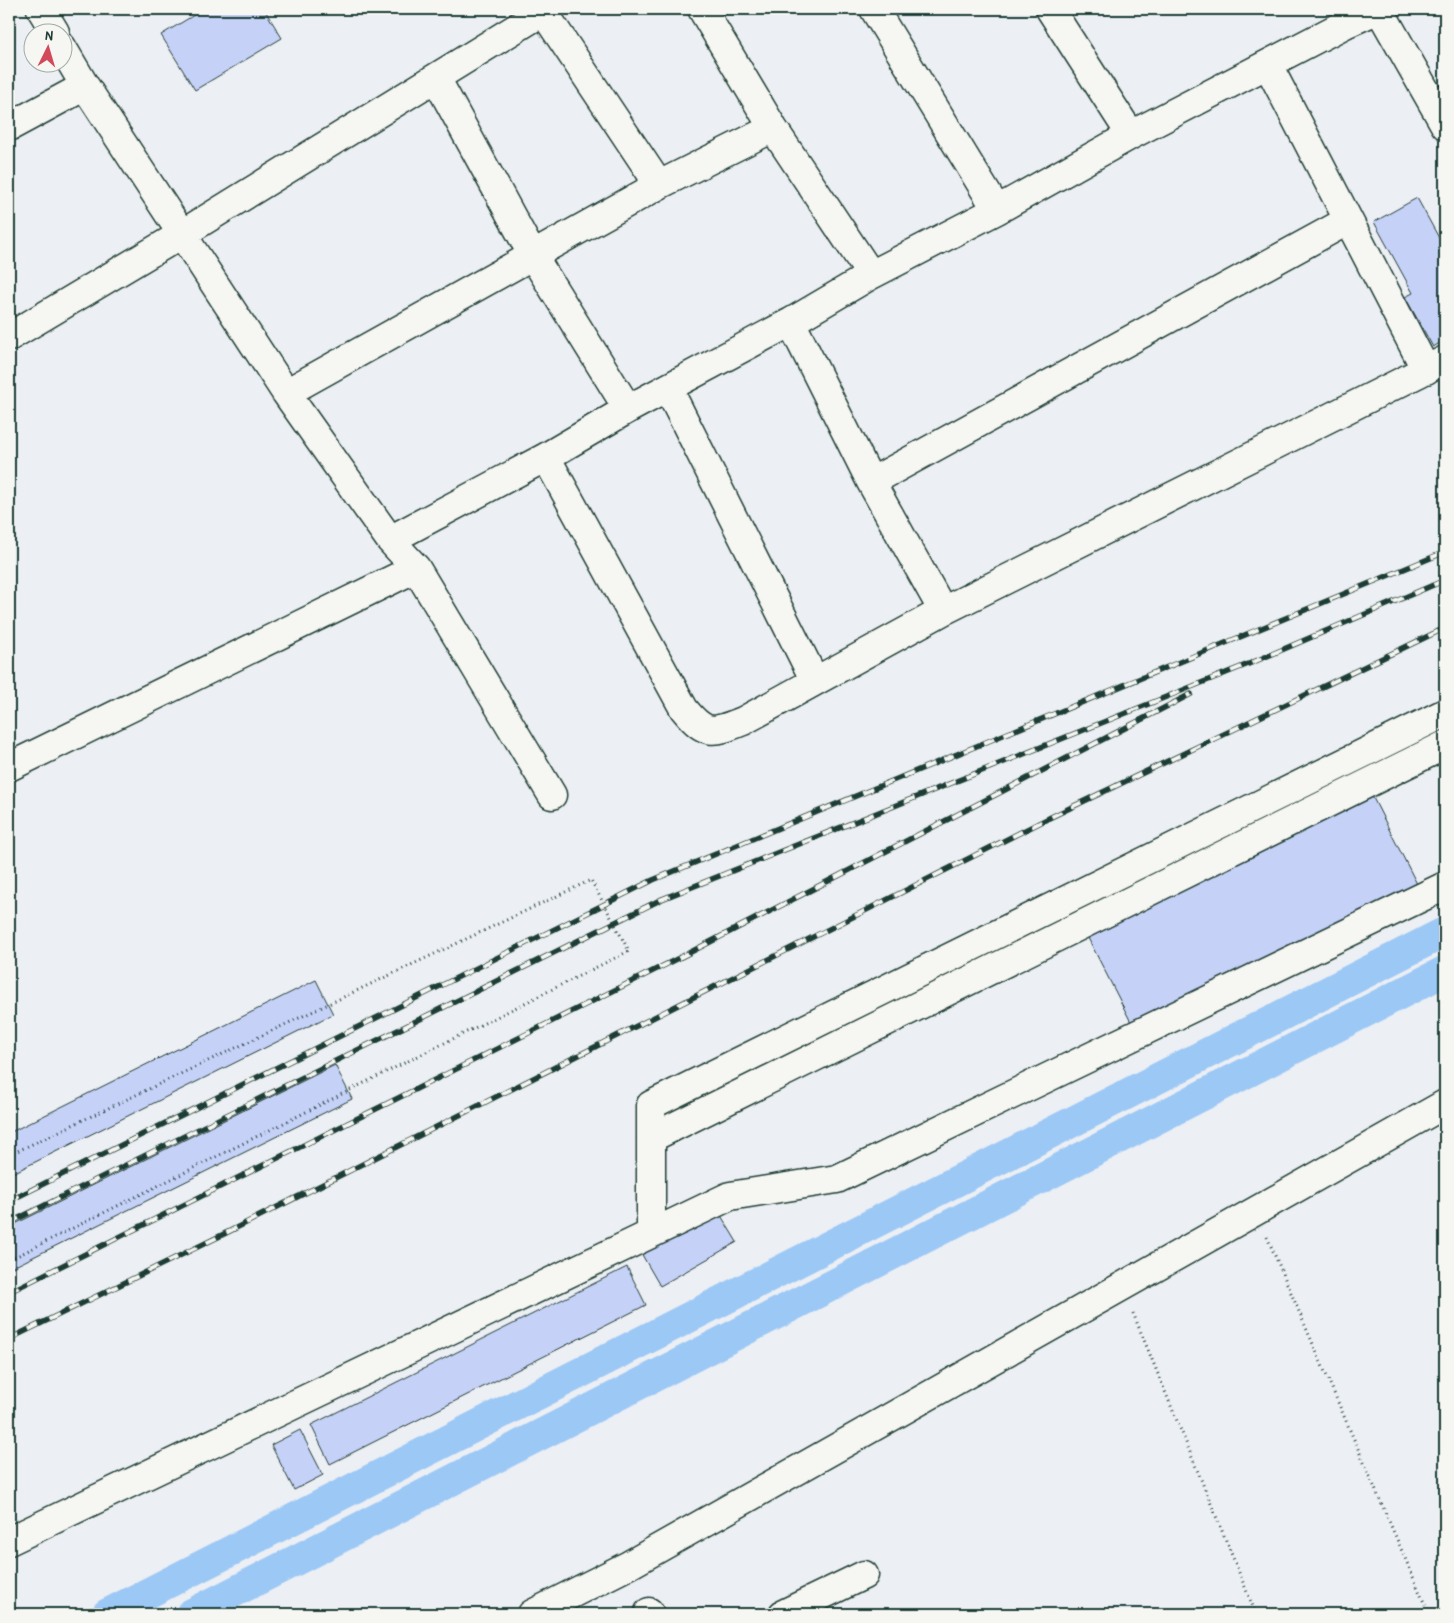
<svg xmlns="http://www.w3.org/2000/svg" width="1454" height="1623" viewBox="0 0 1454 1623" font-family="'Patrick Hand',sans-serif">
  <rect width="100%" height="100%" fill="#eceff3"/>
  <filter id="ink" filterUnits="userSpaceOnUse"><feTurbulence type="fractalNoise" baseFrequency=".02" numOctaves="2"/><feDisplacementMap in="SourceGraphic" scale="10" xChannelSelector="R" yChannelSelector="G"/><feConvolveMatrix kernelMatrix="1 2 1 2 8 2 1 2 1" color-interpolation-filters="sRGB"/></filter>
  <g filter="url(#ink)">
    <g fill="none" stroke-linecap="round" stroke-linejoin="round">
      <path stroke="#9cc8f6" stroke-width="31" d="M107,1614L1445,932
        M191,1614L1445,971"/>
    </g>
    <path fill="#c6d1f8" stroke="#1f3d34" d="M204,9H264L282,38L195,90L161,35Z
      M1417,198L1439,238L1445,234V340L1433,347L1405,297L1413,293L1374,222Z
      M1369,790L1417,884L1134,1028L1086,934Z
      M316,980L333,1014L9,1175V1133Z
      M335,1065L352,1099L9,1269V1227Z
      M717,1209L737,1242L660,1286L641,1253Z
      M627,1267L646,1305L330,1464L311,1425Z
      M300,1430L323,1475L294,1490L271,1445Z"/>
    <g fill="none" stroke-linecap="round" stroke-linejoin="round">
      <g stroke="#1f3d34" stroke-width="31">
        <path id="minor" d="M41,9L55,32
          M702,9L773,128L871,275
          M874,9L997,210
          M543,11L659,185
          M62,47L85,86L286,393L390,540
          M1268,65L1426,370
          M436,78L533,256L628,409
          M9,127L85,86
          M1131,135L1345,24L1379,9L1445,125
          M791,322L871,482L943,611
          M9,337L182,234L547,9
          M669,390L815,681
          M286,393L659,185L773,128
          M546,457L684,709C706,736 713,733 743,721L943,611L1445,360
          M871,482L1347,221
          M9,767L416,568
          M552,795L416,568L390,540L546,457L628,409L791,322L871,275L997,210L1131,135L1050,9
          M651,1138L1445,745
          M651,1233V1105L1445,713
          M9,1541L730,1196L837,1179L1445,886
          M649,1612L650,1614
          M532,1614L629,1565L1445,1104
          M783,1614L864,1575"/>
      </g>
      <path stroke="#1f3d34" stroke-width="3" stroke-dasharray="1 4" stroke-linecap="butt" d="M9,1155L591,880L629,951L9,1260
        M1267,1237L1429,1614
        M1133,1313L1256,1614"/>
      <use href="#minor" stroke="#f6f6f2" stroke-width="28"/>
      <g stroke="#1f3d34" stroke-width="5.5">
        <path id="rail" d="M9,1201L653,880L1445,552
          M9,1223L662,899L1251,663L1445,580
          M9,1292L683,956L1191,694
          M9,1339L218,1237L1049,818L1445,628"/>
      </g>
      <use href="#rail" stroke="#f6f6f2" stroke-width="4" stroke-dasharray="11" stroke-linecap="butt"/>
    </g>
  </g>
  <rect width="1454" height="1623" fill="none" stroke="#f6f6f2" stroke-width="30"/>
  <rect x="15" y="15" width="1424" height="1593" fill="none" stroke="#1f3d34" stroke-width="2" filter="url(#ink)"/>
  <g transform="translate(48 48) rotate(5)"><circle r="24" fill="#f6f6f2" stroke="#a0aca6"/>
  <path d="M0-4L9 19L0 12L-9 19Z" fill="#d1495b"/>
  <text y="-8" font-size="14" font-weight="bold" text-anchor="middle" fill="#1f3d34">N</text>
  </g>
</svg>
